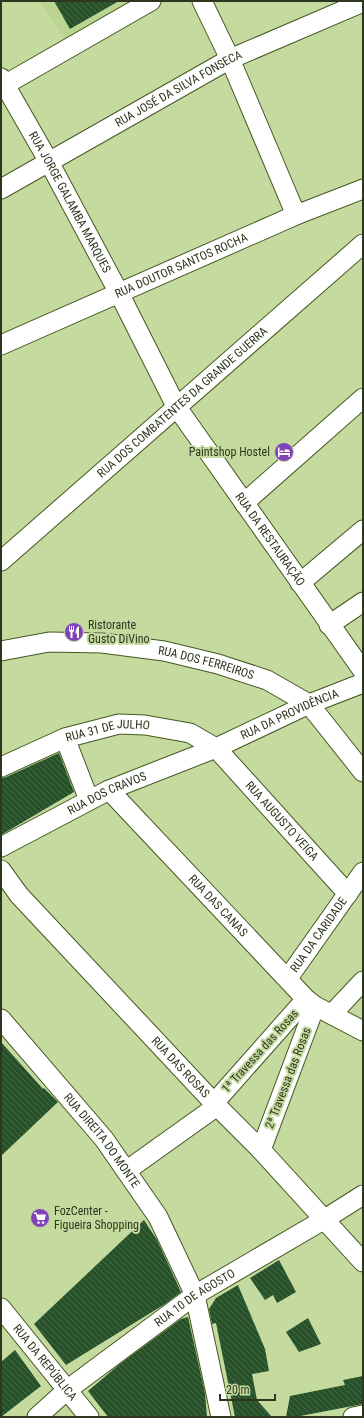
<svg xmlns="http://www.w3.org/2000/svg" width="364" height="1418" viewBox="0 0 364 1418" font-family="'Roboto Condensed',sans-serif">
  <defs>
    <pattern id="building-back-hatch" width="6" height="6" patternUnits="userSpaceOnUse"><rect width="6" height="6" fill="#275229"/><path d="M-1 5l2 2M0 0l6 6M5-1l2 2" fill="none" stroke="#466946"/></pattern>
  </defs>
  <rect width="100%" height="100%" fill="#c4da9f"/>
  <path fill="#bbd491" d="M40,1H134L66,42Z"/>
  <path fill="url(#building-back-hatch)" d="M54,1H119L70,29Z
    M59,753L74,792L1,835V778L6,777Z
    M1,1042L43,1089L44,1088L58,1102L1,1156Z
    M144,1220L157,1240L181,1292L165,1304L66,1365L34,1324Z
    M279,1260L296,1292L277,1303L273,1295L265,1300L250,1278Z
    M238,1285L265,1349L269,1371L252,1374L257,1400L272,1417H235L216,1323L212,1324L209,1309L216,1298Z
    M188,1317L205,1393L207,1417H108L88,1391L121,1363L181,1319Z
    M308,1318L321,1344L299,1352L286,1332Z
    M15,1350L41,1386L1,1417V1362Z
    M363,1376V1404L295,1417H286L290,1396L345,1385L343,1380Z"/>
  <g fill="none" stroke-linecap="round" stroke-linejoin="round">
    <g stroke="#455720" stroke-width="21">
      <g id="street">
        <path d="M202,1L230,59L296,215"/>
        <path id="s1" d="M1,78L49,162L119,293L176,406L363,671"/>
        <path d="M1,87L151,1"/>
        <path id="s2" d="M1,189L230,59L363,2"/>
        <path id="s3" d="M1,345L296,215L363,189"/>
        <path d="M244,503L363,398"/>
        <path id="s4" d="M1,561L363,244"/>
        <path d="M300,583L363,530"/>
        <path d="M329,625L363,602"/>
        <path id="s5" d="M1,651L49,642L102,643L164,651L218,664L267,680L309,704L363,772"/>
        <path d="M65,738L89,800"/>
        <path id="s6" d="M1,767L65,738L119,724L145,725L190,733L216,748L348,894"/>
        <path id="s7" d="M109,790L306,999L315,1006L363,1031"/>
        <path id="s8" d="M1,847L109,790L216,748L309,704L363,683"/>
        <path id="s9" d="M1,870L19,895L214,1103L261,1150L363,1262"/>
        <path id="s10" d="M288,978L363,872"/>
        <path d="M332,1014L363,981"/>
        <path id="s11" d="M1,1019L104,1139L158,1217L195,1295L221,1417"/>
        <path d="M214,1103L306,999"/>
        <path d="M261,1150L315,1006"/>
        <path d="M126,1171L217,1106"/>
        <path id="s12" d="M1,1308L89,1417"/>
        <path id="s13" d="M37,1417L67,1390L195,1295L325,1219L363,1195"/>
        <path d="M353,1417L363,1415"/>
      </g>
    </g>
    <use href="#street" stroke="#fff" stroke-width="19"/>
  </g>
  <defs>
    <g id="hotel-disc" transform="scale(1)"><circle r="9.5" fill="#8143b9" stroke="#c4da9f"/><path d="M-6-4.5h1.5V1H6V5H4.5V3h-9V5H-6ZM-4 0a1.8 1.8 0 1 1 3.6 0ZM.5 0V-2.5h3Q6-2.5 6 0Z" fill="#fff"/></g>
    <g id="restaurant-disc" transform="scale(1)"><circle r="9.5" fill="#8143b9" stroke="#c4da9f"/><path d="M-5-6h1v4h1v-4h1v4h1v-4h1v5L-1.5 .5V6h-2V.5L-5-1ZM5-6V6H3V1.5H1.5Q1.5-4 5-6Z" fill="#fff"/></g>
    <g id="supermarket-disc" transform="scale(1)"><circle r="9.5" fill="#8143b9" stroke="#c4da9f"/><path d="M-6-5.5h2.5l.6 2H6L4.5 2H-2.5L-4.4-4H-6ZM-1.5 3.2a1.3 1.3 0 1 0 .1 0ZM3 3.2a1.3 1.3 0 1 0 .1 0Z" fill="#fff"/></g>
  </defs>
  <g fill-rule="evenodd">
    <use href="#hotel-disc" x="284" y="452"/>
    <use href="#restaurant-disc" x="74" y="632"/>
    <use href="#supermarket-disc" x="40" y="1218"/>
  </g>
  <g text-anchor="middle" stroke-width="4" stroke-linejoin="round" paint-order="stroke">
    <g font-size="12" fill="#2d361e" stroke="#c4da9f">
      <text dy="4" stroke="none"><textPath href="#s2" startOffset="204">RUA JOSÉ DA SILVA FONSECA</textPath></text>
      <text dy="4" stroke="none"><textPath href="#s1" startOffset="142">RUA JORGE GALAMBA MARQUES</textPath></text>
      <text dy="4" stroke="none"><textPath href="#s3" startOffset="197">RUA DOUTOR SANTOS ROCHA</textPath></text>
      <text dy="4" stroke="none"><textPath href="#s4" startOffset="241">RUA DOS COMBATENTES DA GRANDE GUERRA</textPath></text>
      <text dy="4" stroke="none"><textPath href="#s1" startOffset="535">RUA DA RESTAURAÇÃO</textPath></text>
      <text dy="4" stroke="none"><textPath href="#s5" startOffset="208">RUA DOS FERREIROS</textPath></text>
      <text dy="4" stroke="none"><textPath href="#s8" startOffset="318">RUA DA PROVIDÊNCIA</textPath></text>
      <text dy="4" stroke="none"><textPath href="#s6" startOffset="114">RUA 31 DE JULHO</textPath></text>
      <text dy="4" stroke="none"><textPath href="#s8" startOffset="119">RUA DOS CRAVOS</textPath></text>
      <text dy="4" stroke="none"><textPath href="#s6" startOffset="326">RUA AUGUSTO VEIGA</textPath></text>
      <text dy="4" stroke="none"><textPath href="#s7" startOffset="159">RUA DAS CANAS</textPath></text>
      <text dy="4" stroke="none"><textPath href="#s10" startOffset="53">RUA DA CARIDADE</textPath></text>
      <text transform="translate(260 1051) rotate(-48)" y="4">1ª Travessa das Rosas</text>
      <text dy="4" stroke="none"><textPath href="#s9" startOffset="267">RUA DAS ROSAS</textPath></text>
      <text transform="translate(288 1078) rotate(-69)" y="4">2ª Travessa das Rosas</text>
      <text dy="4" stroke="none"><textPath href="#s11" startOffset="158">RUA DIREITA DO MONTE</textPath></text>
      <text dy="4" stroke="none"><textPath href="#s13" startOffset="198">RUA 10 DE AGOSTO</textPath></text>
      <text dy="4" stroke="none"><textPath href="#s12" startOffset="70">RUA DA REPÚBLICA</textPath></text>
    </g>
    <g font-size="12" fill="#2d361e" stroke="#c4da9f" text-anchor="start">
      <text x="270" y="456" text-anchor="end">Paintshop Hostel</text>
      <text x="88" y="629">Ristorante<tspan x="88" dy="14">Gusto DiVino</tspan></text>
      <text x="54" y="1215">FozCenter -<tspan x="54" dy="14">Figueira Shopping</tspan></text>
    </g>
  </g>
  <rect width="364" height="1418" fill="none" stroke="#2d361e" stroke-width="4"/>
  <path d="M220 1394v6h55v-6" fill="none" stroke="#2d361e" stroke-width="2"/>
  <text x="226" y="1394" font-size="12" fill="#2d361e" stroke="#c4da9f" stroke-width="3" paint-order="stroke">20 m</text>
</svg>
